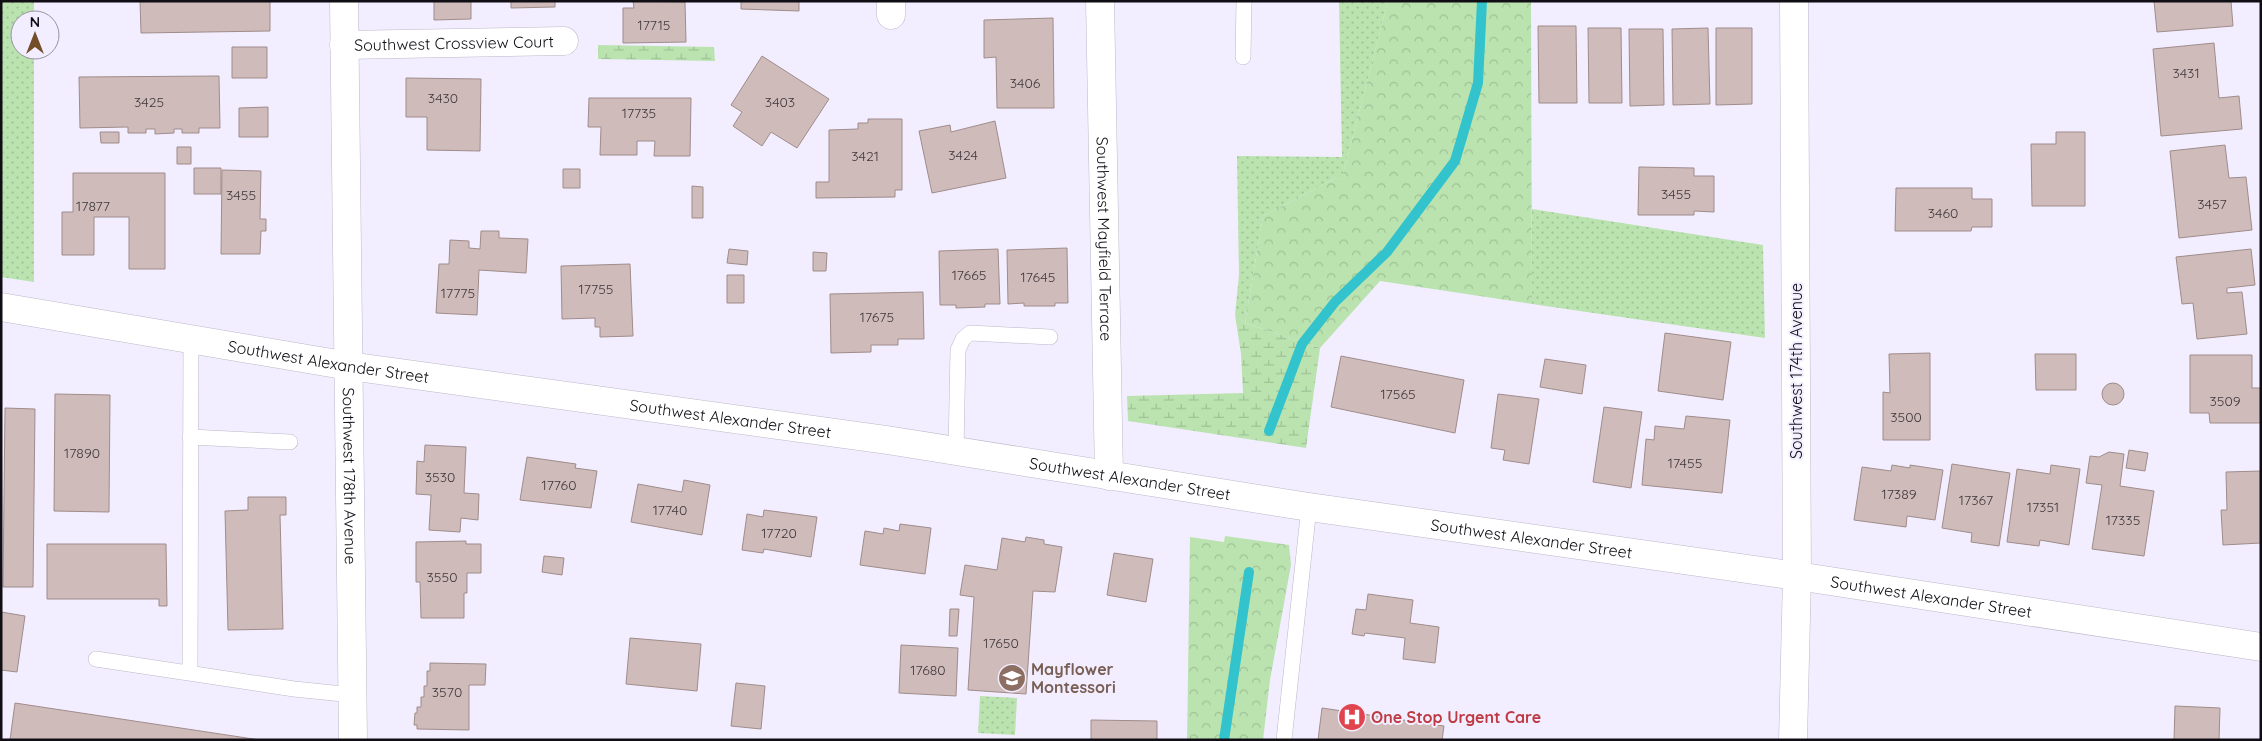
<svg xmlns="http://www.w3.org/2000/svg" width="2262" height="741" viewBox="0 0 2262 741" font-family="Quicksand,sans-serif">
  <defs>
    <pattern id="grass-dots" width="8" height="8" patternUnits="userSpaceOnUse" patternTransform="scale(1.25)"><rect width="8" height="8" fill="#bae3b0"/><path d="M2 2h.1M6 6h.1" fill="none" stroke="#9fc296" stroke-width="1.8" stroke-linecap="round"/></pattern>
    <pattern id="forest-crowns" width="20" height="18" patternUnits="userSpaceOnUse" patternTransform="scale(1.25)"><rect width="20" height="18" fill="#bae3b0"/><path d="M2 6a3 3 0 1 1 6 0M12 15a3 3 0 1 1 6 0" fill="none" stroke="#9fc296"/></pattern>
    <pattern id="wetland-marsh" width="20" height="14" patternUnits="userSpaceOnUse" patternTransform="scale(1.25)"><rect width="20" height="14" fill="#bae3b0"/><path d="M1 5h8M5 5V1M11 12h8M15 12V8" fill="none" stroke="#9fc296"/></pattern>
  </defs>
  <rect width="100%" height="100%" fill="#f2eeff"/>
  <path fill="url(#grass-dots)" d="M1,1H34V20H20V50H34V282L1,277Z
    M1339,1H1388L1343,174L1263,216L1245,323L1235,315L1239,275L1237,156L1342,157Z
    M1532,209L1763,245L1765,338L1532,304Z
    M980,696L1017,698L1015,735L978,733Z"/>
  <path fill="url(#forest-crowns)" d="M1388,1H1531L1532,304L1380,281L1320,348L1245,323L1263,216L1343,174Z
    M1225,536L1289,545L1291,565L1270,680L1263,740H1187L1190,537L1224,542Z"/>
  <path fill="url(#wetland-marsh)" d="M598,45L714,47L715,61L598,59Z
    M1235,315L1245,323L1320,348L1306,448L1128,421L1127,396L1243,393L1241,354Z"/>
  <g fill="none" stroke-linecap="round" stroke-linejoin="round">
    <path stroke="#33c3cd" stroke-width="10" d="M1269,431L1302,344L1335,302L1387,252L1455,161L1478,83L1482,1
      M1224,740L1249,572"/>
  </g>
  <path fill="#cfbbba" stroke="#9f8c8b" d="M140,1H270V31L141,33Z
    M434,1H471V19L434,20Z
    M511,1H555V7L511,8Z
    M633,1L685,2L686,42L623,43V8H634Z
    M741,1H799V11L741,9Z
    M2154,1H2231L2233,26L2157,32Z
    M1053,18L1054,108H997L996,57L984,58V20Z
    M1538,26H1576L1577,103H1539Z
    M1588,28H1621L1622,103H1589Z
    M1708,28L1710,104L1673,105L1672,29Z
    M1716,28H1752V104L1716,105Z
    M1629,29H1663L1664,105L1630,106Z
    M2214,43L2219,98L2239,96L2242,129L2161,136L2153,49Z
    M232,47H267V78H232Z
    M762,56L829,99L797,148L771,132L762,146L733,126L742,112L731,105Z
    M219,76L220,128H199V133H182V129H174V133L155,134V129H146V133H128V127L80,128L79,77Z
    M406,78L481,79L480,151L427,150V117H406Z
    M589,98H691L690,156H654L655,141H637V155H600L601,127H588Z
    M268,107V137H239V108Z
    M868,119H902V190H895V197L816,198V182H829V130L858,129V123H868Z
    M995,121L1006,178L932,193L919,131L950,125L951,132Z
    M100,132H119V143H101Z
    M2056,132H2085V206H2032L2031,144H2056Z
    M2225,145L2229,178L2246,177L2252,230L2179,238L2170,151Z
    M177,147H191V164H177Z
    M1639,167L1694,168V176H1714V212L1694,211V215H1638Z
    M194,168H221V194H194Z
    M563,169H580V188H563Z
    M222,170L261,171L260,219H266V231H261L260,254H221Z
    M73,173H165V269H129V217H94V255H62V212H73Z
    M692,186L703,187V218H692Z
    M1896,188H1972V199H1992V227H1972L1971,231H1895Z
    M481,231H499V238L528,239L526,273L479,270L477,315L436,313L439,264H449L450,240L469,241V248L480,249Z
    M1067,248L1068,303H1055V306H1024V303L1008,304L1007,250Z
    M729,249L748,251L747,265L727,263Z
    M998,249L1000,304H985V307L956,308V305H940L939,251Z
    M2251,249L2255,285L2227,288V293L2242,292L2247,334L2197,339L2193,303L2182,304L2176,257Z
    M813,252L827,253L826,271H813Z
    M630,264L633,336L600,337V327H595V318L562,319L561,266Z
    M727,275H744V303H727Z
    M923,292L924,339H898V345H871V352L831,353L830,294Z
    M1665,333L1731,342L1723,400L1658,391Z
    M1930,353V440H1883V392L1890,393L1889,354Z
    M2035,354H2076V390H2036Z
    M2190,355H2252V388H2261V423H2210L2209,413H2190Z
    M1341,356L1464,380L1455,433L1331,407Z
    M1545,359L1586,365L1582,394L1540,387Z
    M2102 394a11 11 0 1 1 22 0a11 11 0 1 1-22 0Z
    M55,394L110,395L109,512L54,511Z
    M1498,394L1539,399L1529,464L1503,460L1505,450L1491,448Z
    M1604,407L1642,412L1631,488L1593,482Z
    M5,408L35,409L33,587H3Z
    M1686,416L1730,420L1722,493L1642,485L1646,439L1654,440L1655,426L1684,429Z
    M425,445L466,447L464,493L479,494L478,520L461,518L460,532L429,530L431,495L416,494L417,461L424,462Z
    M2129,450L2148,453L2145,471L2126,468Z
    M2109,452L2124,454L2120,486L2154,491L2144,556L2092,549L2102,485L2086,483L2090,456L2099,457Z
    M527,457L576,464L575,468L597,471L591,508L520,500Z
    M1952,464L2010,473L1999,546L1971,542L1972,533L1942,528Z
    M1892,465L1910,468V465L1943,470L1935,520L1907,516L1906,527L1854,520L1862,467L1891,471Z
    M2051,465L2080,469L2069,545L2040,540L2039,546L2007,542L2017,469L2050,474Z
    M2261,471V543L2223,545L2221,510H2227L2226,472Z
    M684,480L710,485L702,535L631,522L638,484L682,492Z
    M248,497H286V515H280L283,629L228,630L225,511L248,510Z
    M764,510L817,517L811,557L764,549L763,553L742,550L747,514L763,517Z
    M900,524L931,528L925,574L860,565L865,531L883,534L884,528L899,531Z
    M1026,537L1044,540V544L1062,547L1055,592L1033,591L1026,694L968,690L974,597L960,595L965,565L997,570L1002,538L1025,542Z
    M466,541V544H481V573H467V593H464V618H421L420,582H416V542Z
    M47,544H166L167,606H159V599H47Z
    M1114,553L1153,559L1146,602L1107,595Z
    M544,556L564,558L562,575L542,572Z
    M1368,594L1413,600L1410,623L1439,627L1435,663L1403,659L1405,638L1365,633L1364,636L1352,634L1356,609L1366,610Z
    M950,609H959L957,636H949Z
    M1,612L25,616L17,672L1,670Z
    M630,638L701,644L697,691L626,684Z
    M901,645L958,648L956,696L899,693Z
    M430,663L486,664L485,685H469V730L417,729V725H414L415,713H417V707H421V697H424V686H427V671H430Z
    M736,683L765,686L761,729L731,726Z
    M15,703L260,740H10Z
    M2175,706L2220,708L2219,740H2174Z
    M1322,708L1444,726L1442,740H1318Z
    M1091,720L1157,721V740H1091Z"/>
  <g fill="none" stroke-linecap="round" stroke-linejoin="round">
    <g stroke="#bcb8c8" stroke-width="16">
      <path id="lane" d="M1243,57L1244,1
        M190,437L290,442
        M956,451L958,350L963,339L970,333L1050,337
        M96,659L294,689L353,695
        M190,673L191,338
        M1284,740L1309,507"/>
    </g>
    <g stroke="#bcb8c8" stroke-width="29">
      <g id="street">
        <path id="s1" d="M344,1L353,740"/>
        <path d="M891,1V15"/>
        <path id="s2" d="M1100,1L1109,476"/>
        <path id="s3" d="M344,45L564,41"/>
        <path id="s4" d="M1,307L349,366L887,440L1309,507L1797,576L2261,647"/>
        <path d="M1793,740L1797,576L1794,1"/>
      </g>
    </g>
    <use href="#lane" stroke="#fff" stroke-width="15"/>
    <use href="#street" stroke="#fff" stroke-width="28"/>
  </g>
  <defs>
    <g id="school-disc" transform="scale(1.4375)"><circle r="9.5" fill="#8d6e63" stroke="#f2eeff"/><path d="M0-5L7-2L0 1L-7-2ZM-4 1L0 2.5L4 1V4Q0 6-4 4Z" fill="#fff"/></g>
    <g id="hospital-disc" transform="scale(1.4375)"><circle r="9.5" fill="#e0444e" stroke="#f2eeff"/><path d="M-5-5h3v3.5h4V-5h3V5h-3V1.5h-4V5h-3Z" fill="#fff"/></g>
  </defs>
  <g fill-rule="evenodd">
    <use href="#school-disc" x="1012" y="678"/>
    <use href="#hospital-disc" x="1352" y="717"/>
  </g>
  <g text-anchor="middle" stroke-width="4" stroke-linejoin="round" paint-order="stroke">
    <g font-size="14" fill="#40393e">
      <text x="654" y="30">17715</text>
      <text x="2186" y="78">3431</text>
      <text x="1025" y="88">3406</text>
      <text x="443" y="103">3430</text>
      <text x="149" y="107">3425</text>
      <text x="780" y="107">3403</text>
      <text x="639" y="118">17735</text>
      <text x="963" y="160">3424</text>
      <text x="865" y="161">3421</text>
      <text x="1676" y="199">3455</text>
      <text x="241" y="200">3455</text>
      <text x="2212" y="209">3457</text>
      <text x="93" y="211">17877</text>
      <text x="1943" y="218">3460</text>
      <text x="969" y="280">17665</text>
      <text x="1038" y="282">17645</text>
      <text x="596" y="294">17755</text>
      <text x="458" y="298">17775</text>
      <text x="877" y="322">17675</text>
      <text x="1398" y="399">17565</text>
      <text x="2225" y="406">3509</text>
      <text x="1906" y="422">3500</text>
      <text x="82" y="458">17890</text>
      <text x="1685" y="468">17455</text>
      <text x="440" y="482">3530</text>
      <text x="559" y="490">17760</text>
      <text x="1899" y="499">17389</text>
      <text x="1976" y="505">17367</text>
      <text x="2043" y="512">17351</text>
      <text x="670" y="515">17740</text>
      <text x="2123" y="525">17335</text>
      <text x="779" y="538">17720</text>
      <text x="442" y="582">3550</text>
      <text x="1001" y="648">17650</text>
      <text x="928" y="675">17680</text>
      <text x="447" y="697">3570</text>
    </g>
    <g font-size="16" fill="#100e14" stroke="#f2eeff">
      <text dy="6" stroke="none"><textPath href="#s3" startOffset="110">Southwest Crossview Court</textPath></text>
      <text dy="6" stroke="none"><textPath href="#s2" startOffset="238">Southwest Mayfield Terrace</textPath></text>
      <text dy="6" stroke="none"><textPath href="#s4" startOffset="332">Southwest Alexander Street</textPath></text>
      <text transform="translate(1796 371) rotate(-90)" y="6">Southwest 174th Avenue</text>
      <text dy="6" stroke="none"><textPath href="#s4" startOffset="738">Southwest Alexander Street</textPath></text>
      <text dy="6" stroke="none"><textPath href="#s1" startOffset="475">Southwest 178th Avenue</textPath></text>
      <text dy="6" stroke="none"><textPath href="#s4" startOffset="1142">Southwest Alexander Street</textPath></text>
      <text dy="6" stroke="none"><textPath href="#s4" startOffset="1548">Southwest Alexander Street</textPath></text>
      <text dy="6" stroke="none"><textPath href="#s4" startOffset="1952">Southwest Alexander Street</textPath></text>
    </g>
    <g font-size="16" font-weight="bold" fill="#785e54" stroke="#f2eeff" text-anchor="start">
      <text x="1031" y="675">Mayflower<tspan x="1031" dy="18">Montessori</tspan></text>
    </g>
    <g font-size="16" font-weight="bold" fill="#be3a42" stroke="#f2eeff" text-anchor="start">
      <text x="1371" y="723">One Stop Urgent Care</text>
    </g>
  </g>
  <rect width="2262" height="741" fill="none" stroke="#100e14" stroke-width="5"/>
  <g transform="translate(35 35)"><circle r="24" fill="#f2eeff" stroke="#9894a1"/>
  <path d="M0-4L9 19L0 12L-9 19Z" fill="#734e29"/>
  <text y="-8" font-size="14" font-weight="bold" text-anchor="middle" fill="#100e14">N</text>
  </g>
</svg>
